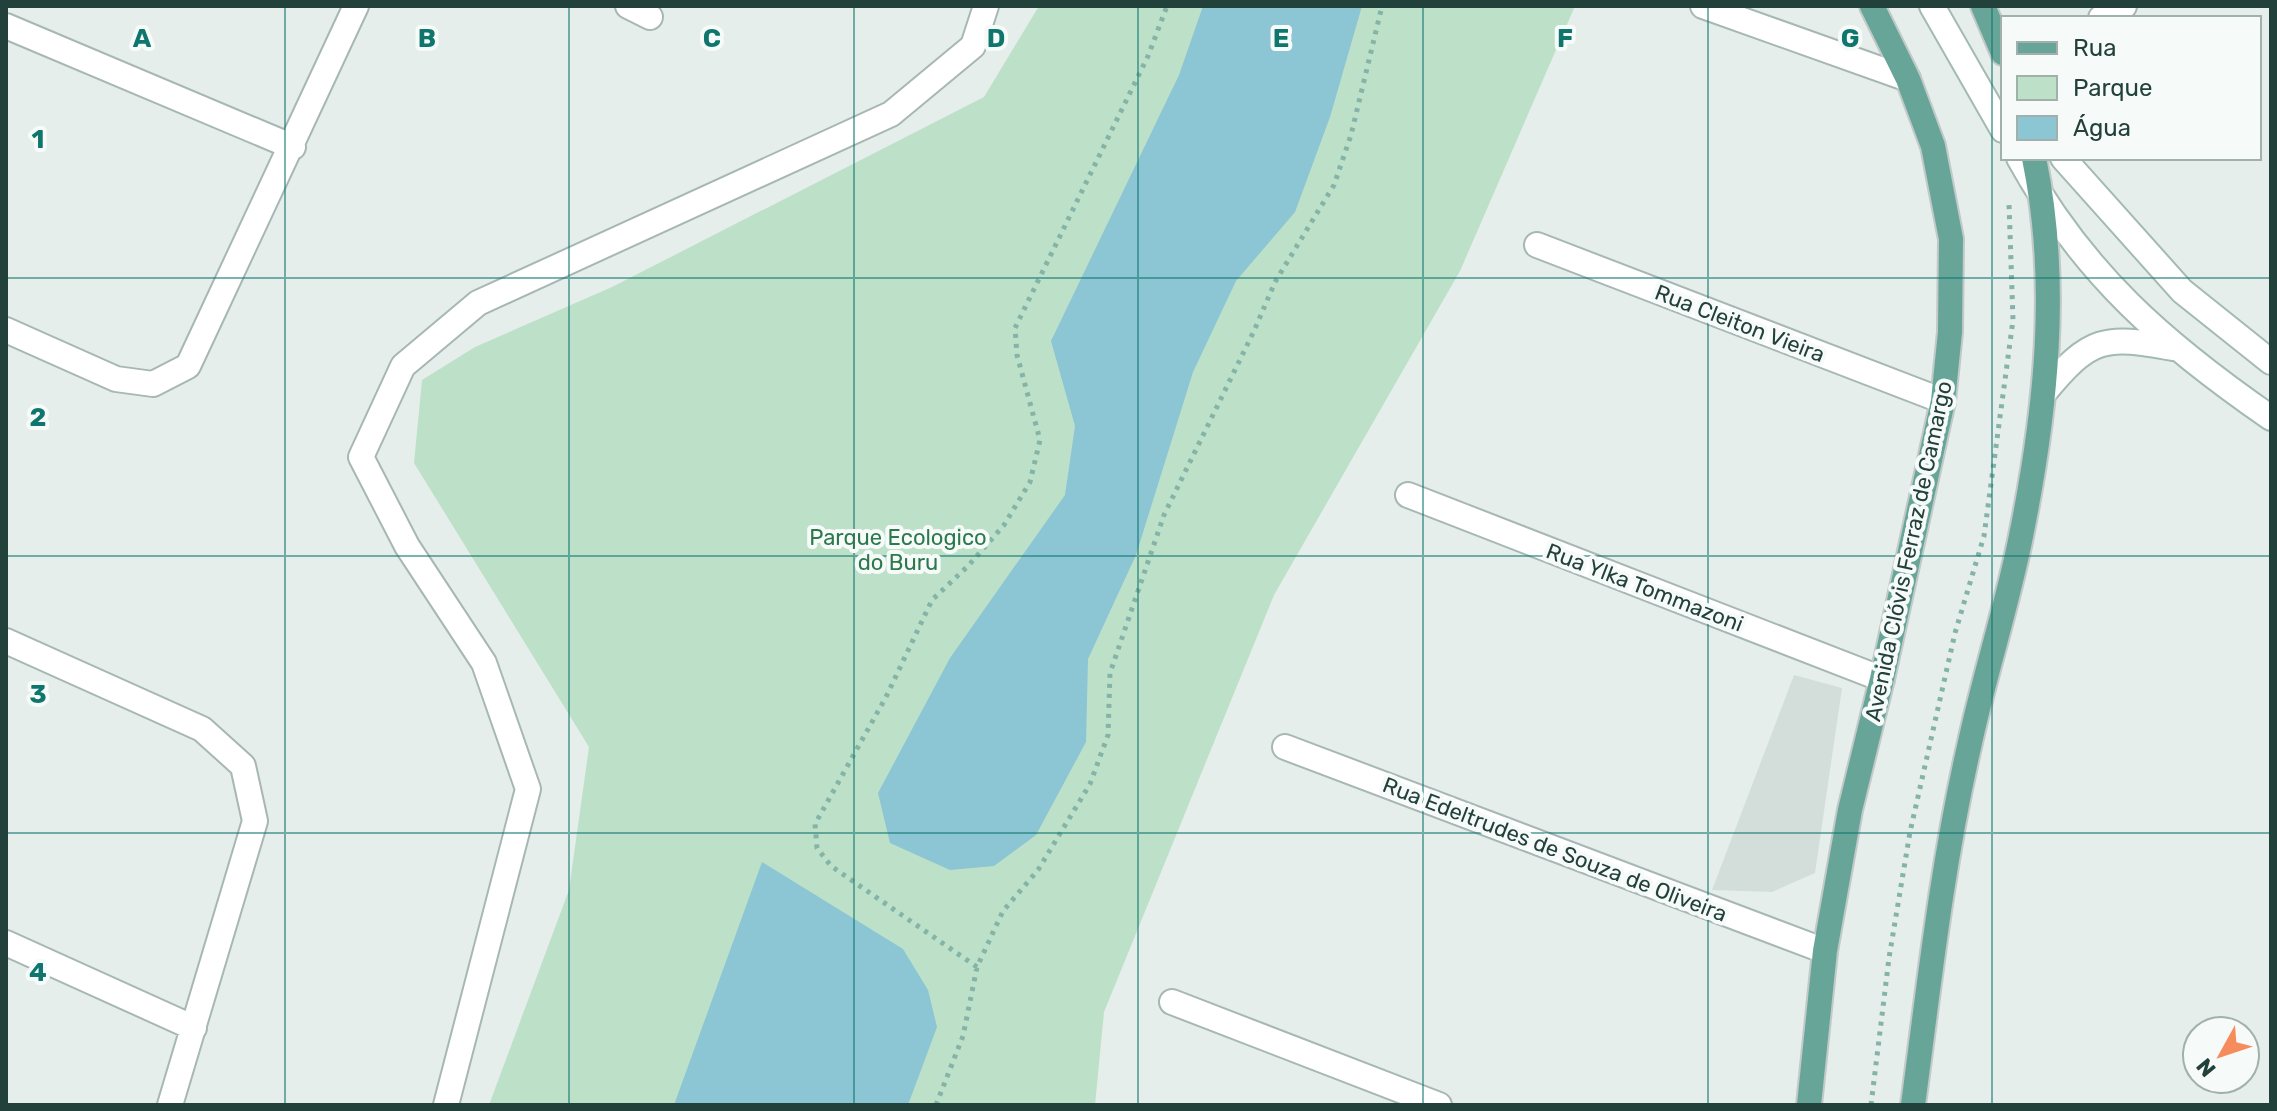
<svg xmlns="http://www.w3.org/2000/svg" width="2277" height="1111" viewBox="0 0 2277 1111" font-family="Rubik,sans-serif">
  <rect width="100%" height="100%" fill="#e5eeeb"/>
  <path fill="#d3deda" d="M1794,675L1842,688L1815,873L1772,892L1712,890Z"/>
  <path fill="#bde0c9" d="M1039,6H1575L1460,271L1274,595L1104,1012L1095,1105H489L569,890L589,747L414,463L422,380L475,347L612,287L984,97Z"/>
  <path fill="#8cc5d4" d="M1203,6H1362L1330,117L1295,212L1236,281L1193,372L1136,555L1088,659L1086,742L1036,835L994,866L950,870L890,843L878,793L950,658L1065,495L1075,426L1051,341L1179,75Z
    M762,862L903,949L928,990L937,1027L908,1105H674Z"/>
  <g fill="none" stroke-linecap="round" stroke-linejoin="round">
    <g stroke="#a7b7b3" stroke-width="28">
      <path id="street" d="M628,6L650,17
        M1703,6L1908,79
        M2101,18L2124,6
        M6,26L293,147
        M1537,245L1943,401
        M6,330L116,379L153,384L188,366L356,6
        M1408,495L1882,679
        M6,641L202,729L243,766L255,821L170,1105
        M1285,747L1825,951
        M6,943L194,1028
        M1172,1002L1439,1105
        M446,1105L528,789L484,663L407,546L361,457L403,366L478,303L891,114L973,46L986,6"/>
    </g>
    <g stroke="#a3bab3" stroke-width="28">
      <path id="secondary" d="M1932,6L2003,130
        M2019,158C2083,274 2164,344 2271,418
        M2063,158L2182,291L2271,362
        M2044,393C2090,337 2104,335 2173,348"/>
    </g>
    <g stroke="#c1cac8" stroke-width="28">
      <path id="primary" d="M1983,6L2003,53
        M1809,1105L1825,951L1850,810L1882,679L1943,401L1950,332L1951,239L1933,146L1908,79L1872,6
        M1913,1105C1929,985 1942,865 1969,747C1984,676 2007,607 2021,536C2046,412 2060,283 2034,158"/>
    </g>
    <path stroke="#84b3a7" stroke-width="5" stroke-dasharray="4 6" stroke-linecap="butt" d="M977,967L831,866L817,848L815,824L886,697L932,600L968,566L1004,525L1030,482L1040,440L1017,355L1015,328L1148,56L1167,6
      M936,1105L963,1036L977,967L1003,911L1038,870L1090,784L1108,735L1110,673L1164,515L1254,331L1275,282L1334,185L1351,135L1382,6
      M1871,1105L1889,958L1910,832L1955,633L1984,536L2013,320L2009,204"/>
    <use href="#street" stroke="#fff" stroke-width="24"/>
    <use href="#secondary" stroke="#fff" stroke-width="24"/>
    <use href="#primary" stroke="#68a599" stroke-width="24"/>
  </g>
  <path fill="none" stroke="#0f766e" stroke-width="2" stroke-opacity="0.55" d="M285,6V1105M569,6V1105M854,6V1105M1138,6V1105M1423,6V1105M1708,6V1105M1992,6V1105M6,278H2271M6,556H2271M6,833H2271"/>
  <g text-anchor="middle" stroke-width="8" stroke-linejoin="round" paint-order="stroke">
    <g font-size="22" fill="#23413b" stroke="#f6faf8">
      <text transform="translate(1740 323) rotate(21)" y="8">Rua Cleiton Vieira</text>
      <text transform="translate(1908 551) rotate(-78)" y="8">Avenida Clóvis Ferraz de Camargo</text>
      <text transform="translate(1645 587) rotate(21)" y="8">Rua Ylka Tommazoni</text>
      <text transform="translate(1555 849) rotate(21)" y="8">Rua Edeltrudes de Souza de Oliveira</text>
    </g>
    <g font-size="22" fill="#2c794e" stroke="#f6faf8">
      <text x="898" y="545">Parque Ecologico<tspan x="898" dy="25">do Buru</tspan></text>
    </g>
  </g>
  <g font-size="26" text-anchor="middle" font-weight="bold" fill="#0f766e" stroke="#f6faf8" stroke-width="8" stroke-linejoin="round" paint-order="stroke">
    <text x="142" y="47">A</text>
    <text x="427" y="47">B</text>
    <text x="712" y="47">C</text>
    <text x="996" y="47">D</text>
    <text x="1281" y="47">E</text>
    <text x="1565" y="47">F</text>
    <text x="1850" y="47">G</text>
    <text x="38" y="148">1</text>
    <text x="38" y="426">2</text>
    <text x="38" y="703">3</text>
    <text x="38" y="981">4</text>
  </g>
  <rect width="2277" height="1111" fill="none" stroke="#23413b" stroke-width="16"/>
  <rect x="2001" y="16" width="260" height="144" fill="#f6faf8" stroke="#a2b0ac" stroke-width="2"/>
  <rect x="2017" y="42" width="40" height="12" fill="#68a599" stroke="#a2b0ac" stroke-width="2"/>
  <text x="2073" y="56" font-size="24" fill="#23413b">Rua</text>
  <rect x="2017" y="76" width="40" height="24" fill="#bde0c9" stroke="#a2b0ac" stroke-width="2"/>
  <text x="2073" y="96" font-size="24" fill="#23413b">Parque</text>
  <rect x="2017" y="116" width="40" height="24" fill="#8cc5d4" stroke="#a2b0ac" stroke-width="2"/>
  <text x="2073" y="136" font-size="24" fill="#23413b">Água</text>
  <g transform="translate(2221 1055) rotate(230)"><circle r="38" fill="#f6faf8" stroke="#a2b0ac" stroke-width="2"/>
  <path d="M0-6L14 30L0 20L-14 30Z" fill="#f68b5b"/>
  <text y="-12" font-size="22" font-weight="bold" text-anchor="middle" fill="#23413b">N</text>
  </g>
</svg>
